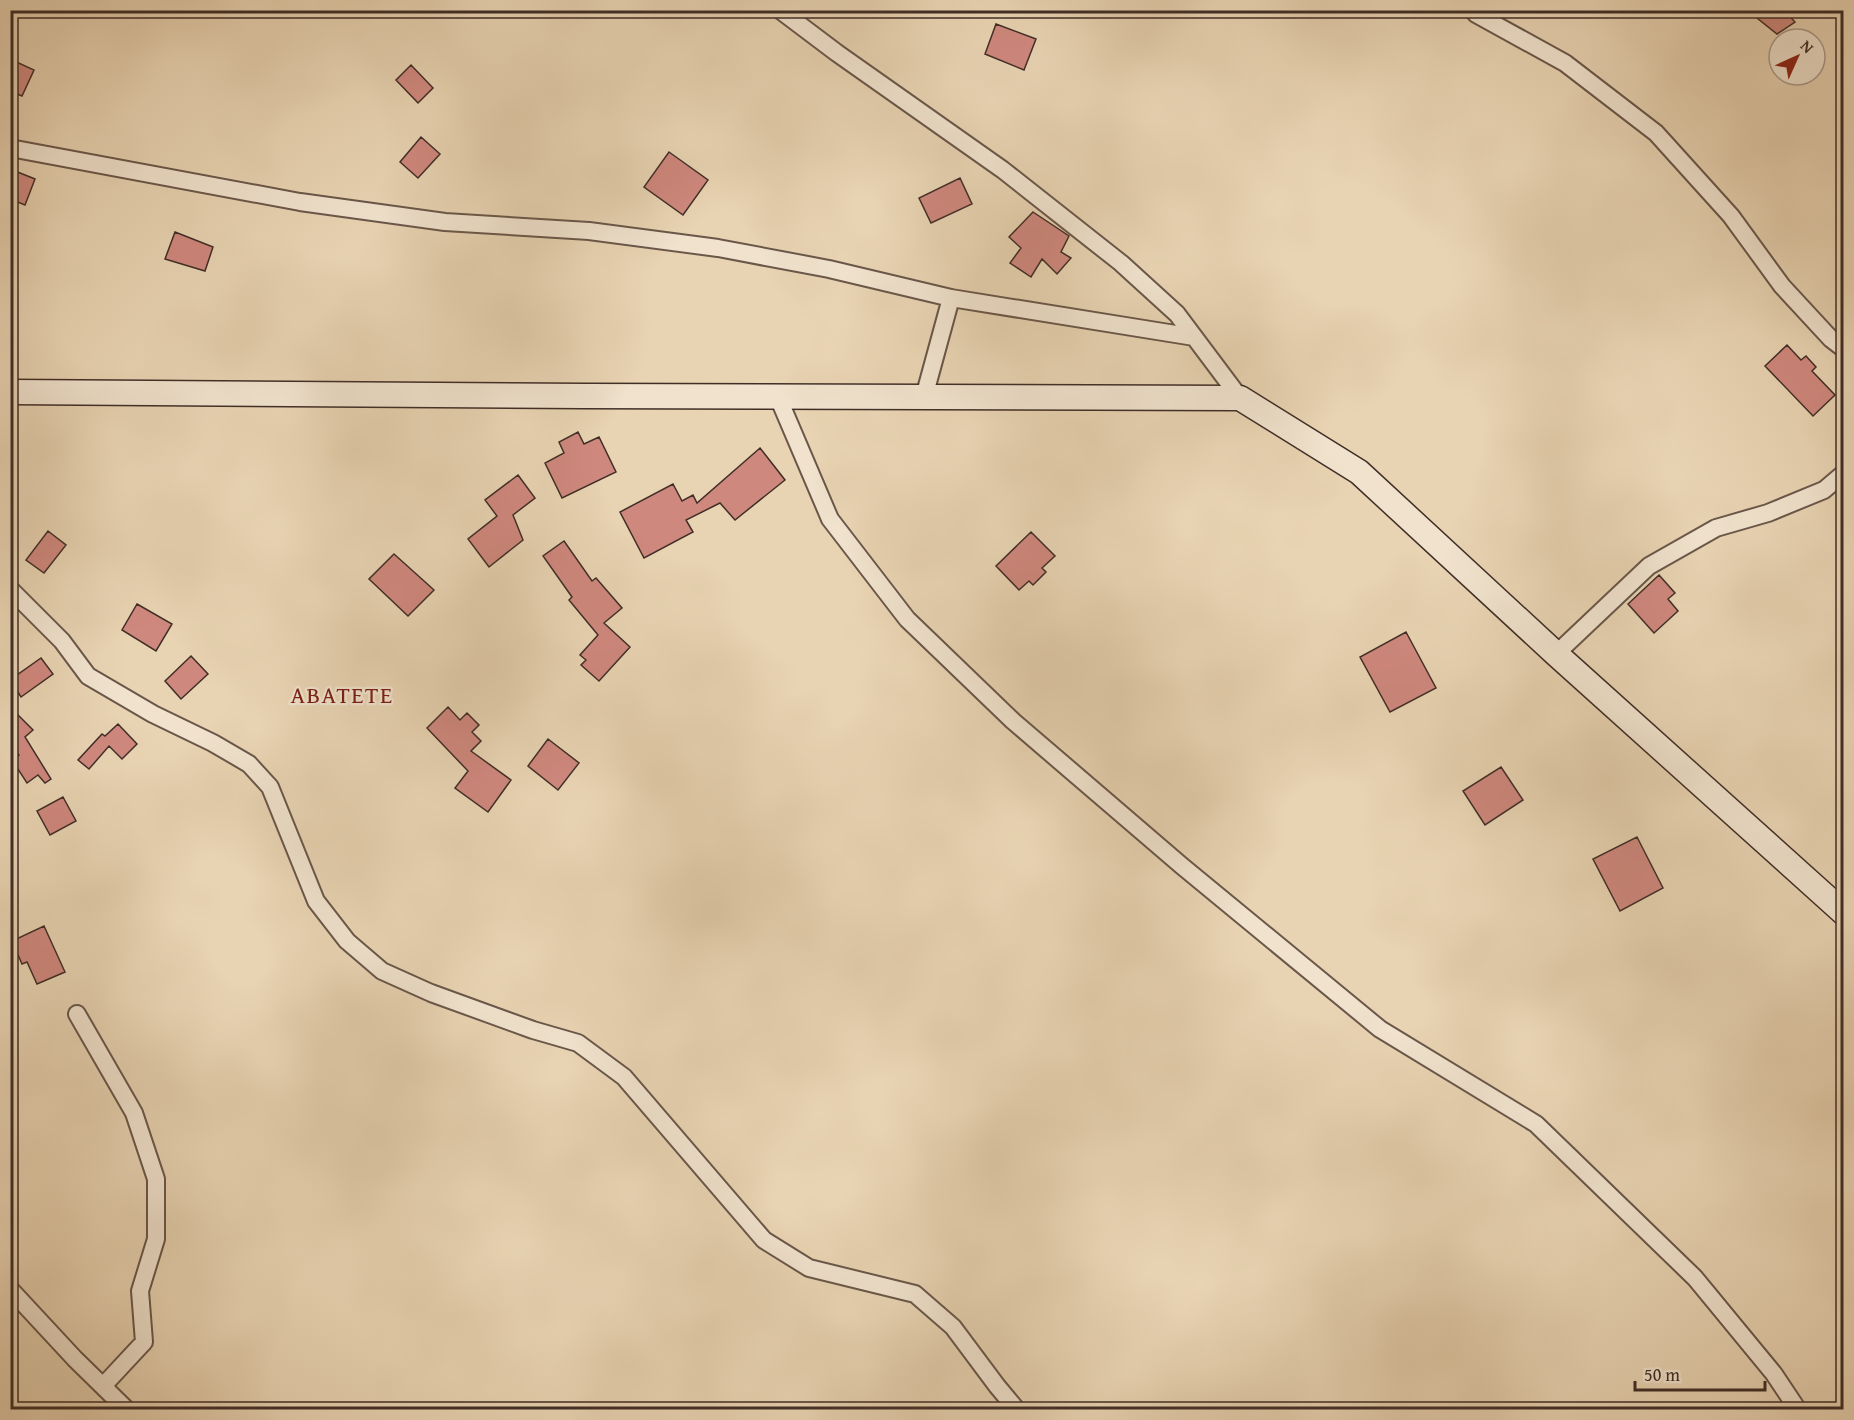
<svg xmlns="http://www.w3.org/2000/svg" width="1854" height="1420" viewBox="0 0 1854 1420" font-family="'Gentium Book Plus',serif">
  <rect width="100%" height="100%" fill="#e8d3b2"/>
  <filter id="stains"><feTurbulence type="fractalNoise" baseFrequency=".00333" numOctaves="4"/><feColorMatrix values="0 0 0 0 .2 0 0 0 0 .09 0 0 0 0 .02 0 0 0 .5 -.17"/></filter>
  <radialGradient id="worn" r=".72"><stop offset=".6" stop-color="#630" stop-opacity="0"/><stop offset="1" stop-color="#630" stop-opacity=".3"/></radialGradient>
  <path fill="#cf887e" stroke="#402e27" stroke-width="1.5" d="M1747,10H1784L1795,22L1777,34Z
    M996,24L1036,39L1024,70L985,54Z
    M10,59L34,70L22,96L10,91Z
    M411,65L433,88L418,103L396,80Z
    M421,137L440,154L418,178L400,162Z
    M669,152L708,180L683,215L644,187Z
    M15,171L35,179L25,205L10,199V180Z
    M960,178L972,204L931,223L919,198Z
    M1033,212L1069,236L1061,252L1071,258L1057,274L1042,259L1031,277L1010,263L1021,248L1009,237Z
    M175,232L213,247L205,271L165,259Z
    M1787,345L1801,360L1806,356L1816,367L1812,371L1835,395L1813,416L1765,366Z
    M578,432L584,444L599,437L616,472L562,498L545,463L564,453L559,442Z
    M760,448L785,480L735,520L720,503L686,520L693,532L644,558L620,512L673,484L682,501L693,495L697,503Z
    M518,475L535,498L513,515L523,540L489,567L468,539L497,516L485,500Z
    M48,531L66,545L44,573L26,560Z
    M1031,532L1055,556L1042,568L1046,572L1033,585L1029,581L1019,590L996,566Z
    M564,541L592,581L596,578L622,608L604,623L630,647L599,681L581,665L586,660L580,655L598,635L569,600L572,597L543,556Z
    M394,554L434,590L408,616L369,579Z
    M1659,575L1675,593L1668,599L1678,611L1654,633L1628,604Z
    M137,604L172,624L156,651L122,630Z
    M1406,632L1436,688L1390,712L1360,657Z
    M191,656L208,674L181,699L165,681Z
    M41,658L53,674L21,697L10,680Z
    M10,707L33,730L25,737L51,779L45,783L38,775L27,783L12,760L19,755L13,748L10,751Z
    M448,707L460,720L467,713L479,725L472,732L481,741L471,751L511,780L488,812L455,788L468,771L427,728Z
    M118,724L137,744L122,759L109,746L89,769L78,760L102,734L105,736Z
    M548,739L579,763L558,790L528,766Z
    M1501,767L1523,800L1485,825L1463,791Z
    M63,797L76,821L50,835L37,811Z
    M1637,837L1663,888L1620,911L1593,859Z
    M44,926L65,972L37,984L27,962L22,964L12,941Z"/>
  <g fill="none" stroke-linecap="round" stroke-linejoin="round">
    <g stroke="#6a574a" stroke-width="20">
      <path id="minor" d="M780,10L837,53L1003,170L1121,263L1177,314L1240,398
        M1473,10L1476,14L1565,63L1656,133L1731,216L1782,286L1831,339L1844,349
        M10,148L300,202L445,222L589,231L718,248L829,269L951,298L1194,337
        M778,397L830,519L907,619L1013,721L1182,866L1380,1029L1536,1124L1695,1278L1774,1374L1798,1410
        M924,397L951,298
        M10,589L62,641L88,676L153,714L213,743L249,764L270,787L316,901L347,941L382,971L431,993L533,1030L578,1043L624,1077L764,1240L809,1268L915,1294L953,1327L997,1386L1017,1410
        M1556,654L1649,566L1716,528L1768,513L1824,490L1844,473
        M77,1014L134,1113L156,1179V1239L140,1291L144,1342L103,1386
        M10,1289L75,1359L127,1410"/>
    </g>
    <g stroke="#402e27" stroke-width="27">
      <path id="secondary" d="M10,392L585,396L1240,398L1359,472L1556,654L1844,913"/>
    </g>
    <use href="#minor" stroke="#f0e2cd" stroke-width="16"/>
    <use href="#secondary" stroke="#f0e2cd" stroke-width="24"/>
  </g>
  <g text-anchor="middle" stroke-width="4.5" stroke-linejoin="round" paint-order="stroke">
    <g font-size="24" letter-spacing="1.5" fill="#7a1f14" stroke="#f0e2cd">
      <text x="342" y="703">ABATETE</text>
    </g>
  </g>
  <rect width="1854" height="1420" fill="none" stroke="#e8d3b2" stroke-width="36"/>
  <rect x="12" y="12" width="1830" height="1396" fill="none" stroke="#402e27" stroke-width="3"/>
  <rect x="18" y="18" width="1818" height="1384" fill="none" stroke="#402e27" stroke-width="1.5"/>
  <g transform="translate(1797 57) rotate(45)"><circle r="28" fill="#f0e2cd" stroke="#aa9a8b" stroke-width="1.5"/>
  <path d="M0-4.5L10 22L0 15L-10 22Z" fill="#8f2418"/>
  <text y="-9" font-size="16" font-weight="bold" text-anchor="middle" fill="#402e27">N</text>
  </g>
  <path d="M1635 1381v9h130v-9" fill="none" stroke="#402e27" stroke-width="3"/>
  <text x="1644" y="1381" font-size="18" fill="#402e27" stroke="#f0e2cd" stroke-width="4.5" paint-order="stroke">50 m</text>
  <rect width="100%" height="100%" filter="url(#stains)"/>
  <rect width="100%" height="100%" fill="url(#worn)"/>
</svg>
